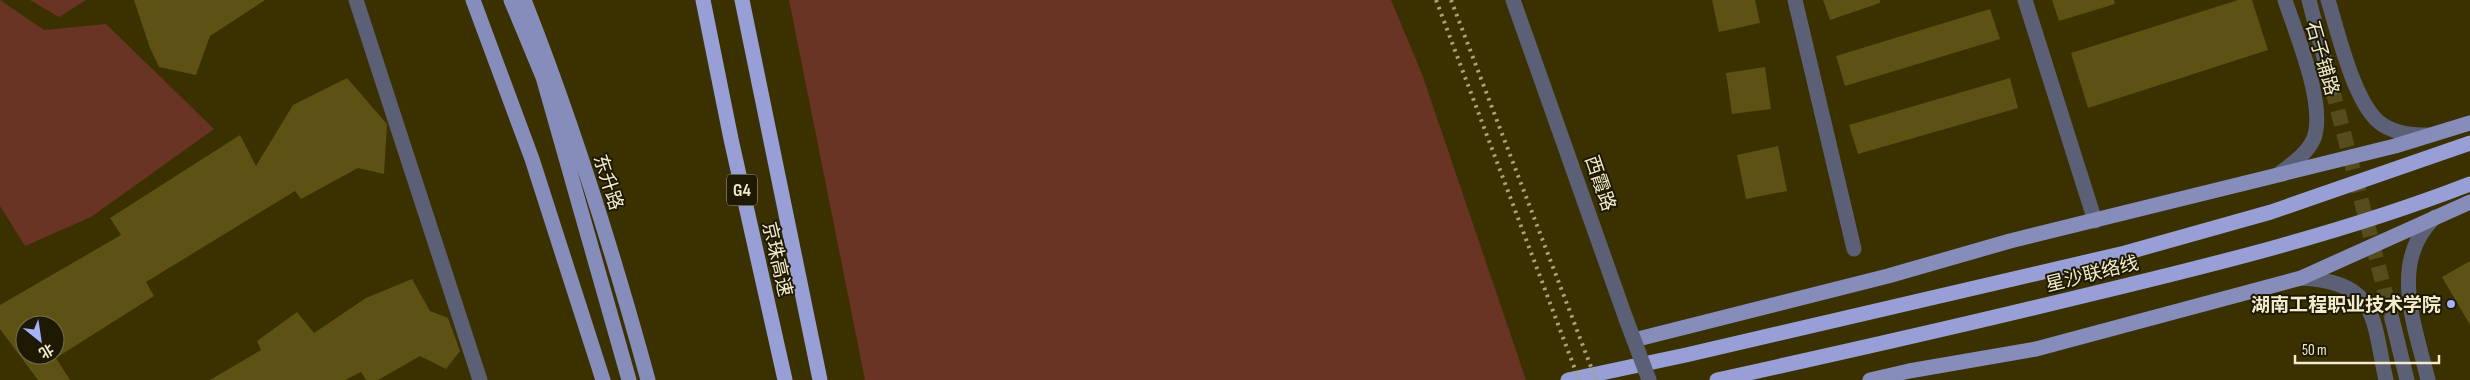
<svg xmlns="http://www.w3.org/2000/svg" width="2470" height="380" viewBox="0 0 2470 380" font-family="'Sofia Sans Condensed','Noto Sans SC',sans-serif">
  <rect width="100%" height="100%" fill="#3b3100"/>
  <path fill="#6a3424" d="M0,0L44,30L106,24L214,129L91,217L25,246L0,206Z
    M30,0H86L59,17Z
    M789,0H1391L1422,74L1526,380H865Z"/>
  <path fill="#5d5114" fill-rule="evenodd" d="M134,0H265L210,36L196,75L159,67L150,48Z
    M1712,0H1755L1760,23L1719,32Z
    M1823,0H1880V3L1830,20Z
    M2052,0H2114L2115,4L2059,21Z
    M2238,0H2252L2268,50L2088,108L2071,53Z
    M1990,9L2000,39L1845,86L1836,56Z
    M1765,67L1771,109L1732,114L1726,73Z
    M347,78L387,124L384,174L358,168L301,199L295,191L146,282L154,296L56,358L70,380H38L0,329V305L121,235L110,218L240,135L256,166L293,105ZM25,325H55V356L25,355Z
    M2010,78L2018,108L1858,154L1849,125Z
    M1778,146L1787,191L1746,199L1737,155Z
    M2470,261V325L2442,277Z
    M412,279L430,311L448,318L460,351L446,369L420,356L378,380H366L361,372L345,380H210L261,350L257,341L297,312L314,333L366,298Z"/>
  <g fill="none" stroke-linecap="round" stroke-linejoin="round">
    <path stroke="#564d1f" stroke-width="15" stroke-dasharray="15 8" stroke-linecap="butt" d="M2332,88L2392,319"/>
    <path stroke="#5c6077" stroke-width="15" d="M356,0L480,380
      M1513,0L1626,319
      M1795,0L1854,249
      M2025,0L2095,221
      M2309,0L2332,88
      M2328,0C2338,32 2355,108 2383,125C2397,134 2413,135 2428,135
      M2280,173C2292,164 2308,153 2314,138C2326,104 2296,34 2285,0
      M2301,278C2378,282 2372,317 2386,380
      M2392,319L2407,380
      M2428,380C2415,325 2388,262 2435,217"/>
    <path stroke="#868dbb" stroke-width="15" d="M473,0L532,159L603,380
      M511,0L543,77L629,380
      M524,0C573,124 613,252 648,380
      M1634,340L1888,276L2010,241L2395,146L2470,123
      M1870,380L1909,371L2036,349L2301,278L2470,202"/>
    <path stroke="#979fd6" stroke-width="15" d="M703,0L731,139L785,380
      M742,0L820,380
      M1568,380L1686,355L2125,253L2271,212L2470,143
      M1717,380C1840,353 1964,325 2087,295C2216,264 2346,232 2470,184"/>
    <path stroke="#aaa27d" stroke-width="4" stroke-dasharray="2.5 5" stroke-linecap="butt" d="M1436,0L1579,380
      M1451,0L1596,380"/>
    <path stroke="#5c6077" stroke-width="15" d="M1626,319L1649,380"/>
  </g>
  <circle fill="#a6b1fc" stroke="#1e1902" stroke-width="2" cx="2451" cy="304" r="5"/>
  <g text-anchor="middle" stroke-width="4" stroke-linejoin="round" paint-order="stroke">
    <rect fill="#1e1902" stroke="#b2ac90" stroke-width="1" x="727" y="174.5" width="30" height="31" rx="4"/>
    <g font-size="18" font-weight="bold" fill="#f2ebcd">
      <text x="742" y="196">G4</text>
    </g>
    <g font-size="19" fill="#f2ebcd" stroke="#1e1902">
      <text transform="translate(2323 58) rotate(74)" y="7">石子铺路</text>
      <text transform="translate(609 182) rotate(72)" y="7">东升路</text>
      <text transform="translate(1601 183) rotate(71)" y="7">西霞路</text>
      <text transform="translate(778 259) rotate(77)" y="7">京珠高速</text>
      <text transform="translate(2092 273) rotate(-14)" y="7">星沙联络线</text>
    </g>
    <g font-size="19" font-weight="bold" fill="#f2ebcd" stroke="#1e1902" text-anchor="end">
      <text x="2441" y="311">湖南工程职业技术学院</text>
    </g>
  </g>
  <g transform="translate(40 340) rotate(150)"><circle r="24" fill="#1e1902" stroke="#736d53"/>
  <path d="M0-4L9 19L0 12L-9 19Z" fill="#a6b1fc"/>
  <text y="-8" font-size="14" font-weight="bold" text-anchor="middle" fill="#f2ebcd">北</text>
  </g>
  <path d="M2295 355v8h144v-8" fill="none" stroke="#f2ebcd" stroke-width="2.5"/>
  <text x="2302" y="355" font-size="15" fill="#f2ebcd" stroke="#1e1902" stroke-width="4" paint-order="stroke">50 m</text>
</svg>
